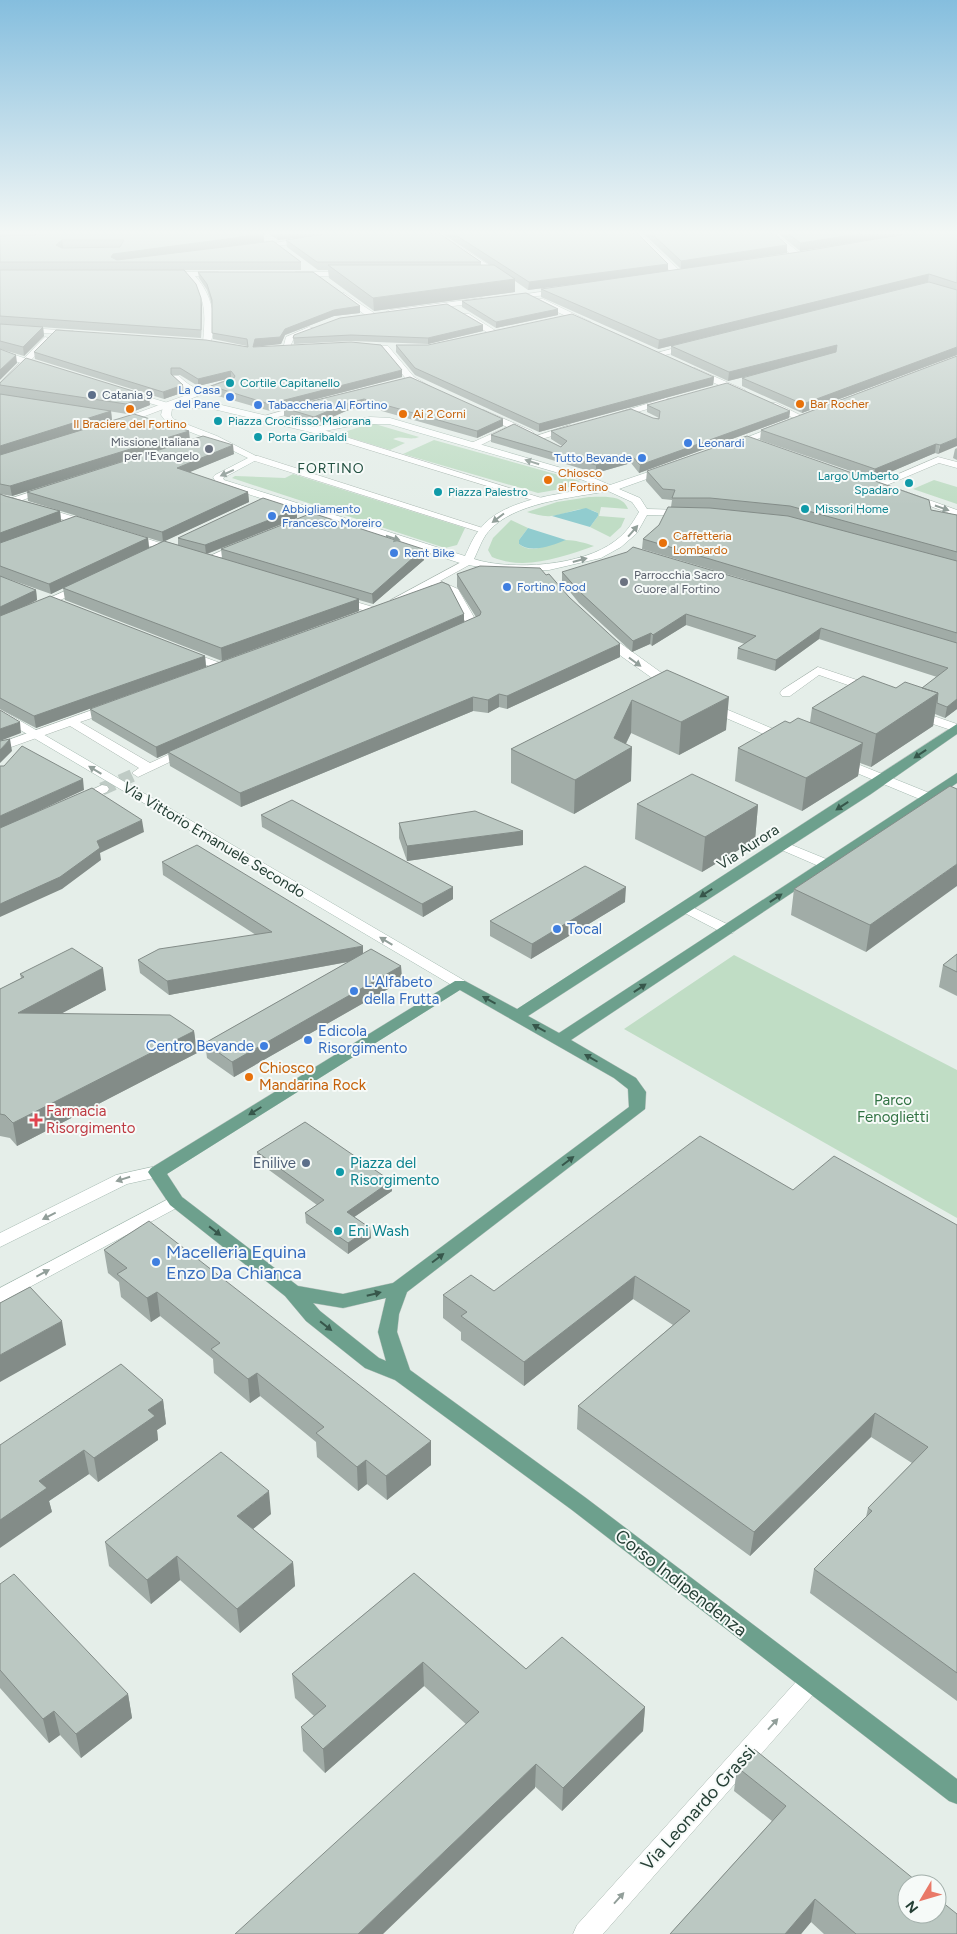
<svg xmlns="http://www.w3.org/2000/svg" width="957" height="1934" viewBox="0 0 957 1934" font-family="Figtree,sans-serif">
  <rect width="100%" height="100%" fill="#e5eee9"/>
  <path fill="#c0ddc5" d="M369,424H375L419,437C409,441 403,435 393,439L405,443L390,450L338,434Z
    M434,440L580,481L567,488L538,493L403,454Z
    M293,474L465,528L457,545L445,548L232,478L235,476L285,478Z
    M934,480L957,487V504L913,489Z
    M589,497C602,497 623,494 628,509L601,507L599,516L625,518L621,527L610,537L590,527L598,516V513C580,503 569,515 551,516C544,517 534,514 527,512L557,502Z
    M511,520L528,528L519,540V544C533,556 550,542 566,540C574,540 586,543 594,546C562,557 525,571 492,557L488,550L493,538Z
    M734,955L957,1070V1218L624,1029Z"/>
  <path fill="#91cccf" d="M586,508L598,513V516L590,527L552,516Z
    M528,528L566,540C553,545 531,554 519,544V540Z"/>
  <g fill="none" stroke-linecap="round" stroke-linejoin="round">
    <path stroke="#bfcbc5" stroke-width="13" stroke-dasharray="13 7" stroke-linecap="butt" d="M102,789L138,773"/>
    <g stroke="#a8b6af" stroke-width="1">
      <path id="street" d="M431,234H440L506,276L499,278Z
        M633,234H641L681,272V276H675Z
        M768,234H776L801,254V258H795Z
        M307,238L310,242L258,248L254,246Z
        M169,272H218L222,274L218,276H195C212,294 218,321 210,345L203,343C205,314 208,298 186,276H166L165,274Z
        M296,272H348L352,274L348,276H293L292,274Z
        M561,289L565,291L564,293L510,299L506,297Z
        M344,293L374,313V317H368L341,297L340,295Z
        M482,298L486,300L485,302L390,314L386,312L390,310Z
        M537,299H543L591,322L584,324L537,303Z
        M463,314H469L499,333L492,335L463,318Z
        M0,326L73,331L77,333L73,335L0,330Z
        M309,327L316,329L293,340L289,349H283L286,337Z
        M45,337L52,339L0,391V383Z
        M361,344L388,346L414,377L431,387L424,389L408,381L382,350L361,348Z
        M690,344H693V348L657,357L653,354Z
        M695,368L745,390L746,392L739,394L692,373L691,371Z
        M173,376H179C199,396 204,387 228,380L232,383L124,424H118V420L192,393L183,390L173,380Z
        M666,398L669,399V403L616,418L611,415Z
        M770,403H776L808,419L800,421L770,407Z
        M303,405L307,408L306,410L262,421L257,418Z
        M484,410L532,431L534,433L529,436L513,429L477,447H471V443L507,427L481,415V411Z
        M570,425L575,428L573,430L538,440L533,437Z
        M311,428H317L548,500L539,502L311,432Z
        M252,456H258L489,530L488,532H480L252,460Z
        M938,457L957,462V468L939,463L887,485L957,510V516L873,485Z
        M43,488L51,490L0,508V502Z
        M42,507L91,522L92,524L87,527L38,512L37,510Z
        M128,533L180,549L181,551L176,554L124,538L123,536Z
        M239,543L243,544V548L210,562H202L201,560Z
        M467,559L472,562L471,564L440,581L458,589L479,626L477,628L460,634L456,633V629L467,625L450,593L432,585L401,602L397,603L391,600Z
        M83,583L88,586L87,588L0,627V620Z
        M339,597L380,609L382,611L376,614L335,602L333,600Z
        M187,651L226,665L228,667L222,671L183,656L181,654Z
        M818,667L875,686L877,689L871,693L819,675L790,696H782L780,693L782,690Z
        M109,704L113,705L115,708L113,711L80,722L150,763L183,748L187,747L193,751L138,777L132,773L139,768L70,726L0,751V743Z
        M916,710L957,724V732L912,717L910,714L912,711Z
        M102,785L107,786L109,789L107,792L78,804L71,800Z
        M811,1671L819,1674L822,1681L819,1688L603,1934H573L577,1925L803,1674Z"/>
    </g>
    <g stroke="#a4b9b0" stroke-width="1">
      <path id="secondary" d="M0,350L45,365L46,367L42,370L0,356Z
        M131,392L168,403L209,402L314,427L370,417L390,418L589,476L610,485L666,466L671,469L669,471L619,489L640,498L647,509L685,510L690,513L685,516L647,515L637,533L621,547L601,558L549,570L502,571L463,564L217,484L213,477L215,475L248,458L211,440L167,423L161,415L163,407L128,397L127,395ZM209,408L314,433L361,424H389L583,480L599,487C563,494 503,498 480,529C473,537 469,548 465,556L224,480L223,478L260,458L217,436L173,419L171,415L172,409ZM608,491L632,502L639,512C632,524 626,533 615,541C583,566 511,571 474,559C478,551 482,539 488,532C513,502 572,498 608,491Z
        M779,425L782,426V430L738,446L730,444Z
        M606,633L677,684L679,687L677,690H669L621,656L600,636Z
        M709,702L790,736L792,739L786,743L782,742L705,709L703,706L705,703Z
        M0,709L465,981L468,984L460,989L455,987L0,718Z
        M840,757L932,794L934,797L932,800H922L835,764L834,761Z
        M782,841L831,861L833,864L831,867H821L777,848L775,845Z
        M684,903L733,927L735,930L733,933H723L679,910L677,907Z
        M157,1166L163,1168L166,1172L163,1176L127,1184L0,1247V1233L116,1175Z
        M176,1195L182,1197L185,1201L182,1205L0,1303V1288Z"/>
    </g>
    <g stroke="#c2c9c6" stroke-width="1">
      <path id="primary" d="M957,724V734L871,794L528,1016L559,1033L957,773V783L571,1040L636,1078L646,1092L645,1109L407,1292L399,1314L397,1332L410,1370L586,1498L957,1779V1804L949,1801L572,1510L395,1380L365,1368L306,1321L285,1296L170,1205L148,1172L151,1168L455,981H465L517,1009ZM460,990L614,1078L628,1089L629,1107L393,1283L343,1294L298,1286L182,1197L167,1174ZM386,1298L378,1332L386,1361L379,1358L320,1311L313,1303L343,1308Z"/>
    </g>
    <use href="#street" fill="#fff" fill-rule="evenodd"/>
    <use href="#secondary" fill="#fff" fill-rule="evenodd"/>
    <use href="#primary" fill="#6da08d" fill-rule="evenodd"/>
  </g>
  <path fill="#a1aca7" d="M0,234H43L0,236Z
    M269,234H440L481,262V265H490L443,234H638L668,271L681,269L644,234H775L787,253L688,268L799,252L880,238L800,251L779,234H957V355L802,413L742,386V378L752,375L728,381L671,355V346L928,282L658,349L541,297V289L581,283L528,290L515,281V292L374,311L329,278L328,270H318L287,247L286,240L312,236L278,240Z
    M0,236L264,242L225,247L301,262V270H185L202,306L201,338L40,327H43L44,336L24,356L0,349Z
    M198,272L360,306V313L334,316L285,335L281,344L255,346L402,377L270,411L211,394V386L231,378L198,386L180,375H172L184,392L164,399L35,359L34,352L247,346L213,339L212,305L207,290L199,278Z
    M462,301L558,309V315L496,328L462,307Z
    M483,325V331L428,344L351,341L294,344L293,338Z
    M396,345L714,377L713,385L539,432L415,375L396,352Z
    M957,356L938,454L935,453L874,479L760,440L761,430Z
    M410,377L503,426L477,438L364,406L346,411L314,425L284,416V408Z
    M0,383L150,405L127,414L0,394Z
    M0,394L111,411L112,420L190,440L234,454L189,472L248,492L249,502L164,541L178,545V538L297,518L207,554L222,558L221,549H423L424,560L373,604L359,600V611L222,661L65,600L63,588L51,594L0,576V494L60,511L61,521L148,538L149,548L162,542L28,501L27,492L153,452L12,496L0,494Z
    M647,405L790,411L789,418L639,473L631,463L596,473L491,442V435L561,447L562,446L551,439V431L659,418L647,412Z
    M957,448V460L953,458L955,449Z
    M647,471L931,510L957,515V709L945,718L935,714L933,726L871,767L860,763L858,776L802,811L735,781L738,748L790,723L810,722L812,708L896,688H922L937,677L819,639L775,671L737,659L738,648L745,644L686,625L652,646L650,644L632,652L579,603L562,582V572L750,581L642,549L643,539L659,525L671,507L672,500L662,499L646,481Z
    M457,574L546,575L620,657L507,709L499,707L488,713L473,711L241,807L170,766L168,753L157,758L92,720L90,709L464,622L476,617L457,587Z
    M0,576L36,590L37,600L30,604L205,656L206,667L36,728L0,709Z
    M667,670L726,730L679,755L631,733L626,744L631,781L574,814L511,783V749Z
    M957,789L866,952L791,915L794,889Z
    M637,804L758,805L755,840L702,872L635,839Z
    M261,815L453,899L423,917L262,827Z
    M399,823L523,831V845L407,861L399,838Z
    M162,862L363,954L401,966L402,981L234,1077L207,1058L205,1043L348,962L169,995L140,973L138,960L256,935L163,875Z
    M625,902L531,959L490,936V921Z
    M957,954V996L939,987L943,965Z
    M20,974L106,990L62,1013L194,1031L197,1053L17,1146L10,1138L0,1136V989L21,978Z
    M257,1152L392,1191L354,1217L370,1228L371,1238L348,1254L306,1223L305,1213L317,1205L258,1162Z
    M793,1190L957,1225V1701L810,1593L814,1569L866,1517L868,1508L912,1463L871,1437L750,1556L577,1429L578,1406L673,1325L633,1299L524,1386L461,1340V1332L443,1318V1295L494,1291Z
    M104,1250L431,1441V1465L387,1500L367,1484L358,1491L317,1457L316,1442L260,1396L250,1403L214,1373L213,1359L160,1316L151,1322L121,1297L119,1282L108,1273Z
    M163,1400L166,1424L157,1430L158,1440L98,1482L89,1474L49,1501L52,1512L0,1445Z
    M271,1514L253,1529L293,1562L295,1586L240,1633L180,1580L151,1604L109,1566L105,1542Z
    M414,1573L526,1669L645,1707L643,1731L562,1811L424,1686L325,1773L303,1751L301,1727L314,1716L295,1698L292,1674Z
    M0,1584L128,1694L132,1718L81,1758L60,1735L49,1743L0,1688Z
    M737,1767L957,1934H824L811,1922L801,1934H670L772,1821L734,1791Z"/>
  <path fill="#838c88" d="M264,234V242L112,262L111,257L113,254Z
    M277,234H326L278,240Z
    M860,234H907L800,251V243Z
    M62,240L63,248L57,253L56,245Z
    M787,245V253L681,269V261Z
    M668,264V272L528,290L529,282Z
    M929,274L928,282L658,349L659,340Z
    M515,279V292L374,311L373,298Z
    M201,298L202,306L201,338Z
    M360,306V313L334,316L285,335L281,344L253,347L255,339L334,310Z
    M558,309V315L496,328V322Z
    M483,325V331L428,344V338Z
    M43,327L44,336L24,356L23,347Z
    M837,345L836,354L728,381L729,372Z
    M957,347V355L802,413L803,404Z
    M16,355L17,363L0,380V370Z
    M402,370V377L270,411L269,404Z
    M231,371V378L198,386V379Z
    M714,377L713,385L539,432V424Z
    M183,385L184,392L164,399L163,392Z
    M149,396L150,405L127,414L126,404Z
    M364,399V406L346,411L314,425V417L345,404Z
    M111,411L112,421L0,456V446Z
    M790,411L789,418L639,473L640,465Z
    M503,419V426L477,438V431Z
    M189,431L190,440L12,496L10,486Z
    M957,438V446L938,454L940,445Z
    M936,444L935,453L874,479L875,469Z
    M233,445L234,454L178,477L177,468Z
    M632,456L631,463L596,473V465Z
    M248,492L249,502L163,542L162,532Z
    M297,509V518L206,554L205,545Z
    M60,511L61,521L0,544V533Z
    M148,538L149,548L51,594L49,584Z
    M423,549L424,560L373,604L372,594Z
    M36,590L37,600L0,618V607Z
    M359,599V611L222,661L221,648Z
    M464,614V624L157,758L156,747Z
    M686,614V625L652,646L653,635Z
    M821,628L819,639L775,671L776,660Z
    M651,633L650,644L632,652L633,641Z
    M620,644V657L507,709V696Z
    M205,656L206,667L36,728L34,716Z
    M938,693L933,726L871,767L876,734Z
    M499,694V707L488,713V700Z
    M473,697V711L241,807L240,793Z
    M729,697L726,730L679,755L681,722Z
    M957,699V709L945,718L947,707Z
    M632,700L631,733L621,753L632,747L631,781L574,814L575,780L614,738Z
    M20,722L21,733L0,741V729Z
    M10,739L12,751L0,763V750Z
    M863,743L858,776L802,811L806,778Z
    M83,779L84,790L0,829V816Z
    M758,805L755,840L702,872L705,837Z
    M142,820L144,832L100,853L101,860L62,889L0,917V904L97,841Z
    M523,831V845L407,861V846Z
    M957,864V886L866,952L870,925Z
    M453,887V899L423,917L422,904Z
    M626,887L625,902L531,959L532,944Z
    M363,946V959L169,995L167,981Z
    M401,966L402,981L234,1077L232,1062Z
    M103,968L106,990L21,1035L18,1013Z
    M194,1031L197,1053L17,1146L13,1123Z
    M391,1181L392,1191L347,1222V1212Z
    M370,1228L371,1238L348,1254V1243Z
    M635,1276L633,1299L524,1386V1362Z
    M157,1292L160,1316L151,1322L147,1298Z
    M62,1321L66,1345L0,1382V1355Z
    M257,1373L260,1396L250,1403L248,1379Z
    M163,1400L166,1424L157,1430L158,1440L98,1482L94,1458L148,1410Z
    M875,1413L871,1437L750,1556L754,1532Z
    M431,1441V1465L387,1500L386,1476Z
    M84,1450L89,1474L49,1501L52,1512L0,1548V1520L39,1481Z
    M366,1460L367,1484L358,1491L357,1467Z
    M269,1491L271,1514L240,1540L237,1516Z
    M177,1556L180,1580L151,1604L147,1580Z
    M293,1562L295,1586L240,1633L237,1609Z
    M423,1662L424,1686L325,1773L323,1749Z
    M128,1694L132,1718L81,1758L76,1734Z
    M645,1707L643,1731L562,1811L563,1788Z
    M54,1711L60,1735L49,1743L43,1719Z
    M536,1764L535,1788L383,1934H358Z
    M815,1899L811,1922L801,1934H785Z"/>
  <path fill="#bbc8c2" stroke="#838c88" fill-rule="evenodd" d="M47,234H264L113,254L111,257L117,260L273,241L301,262H0V236ZM62,240H124L120,247L62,248L56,245Z
    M324,234H440L481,262H317L286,240Z
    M454,234H638L668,264L529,282Z
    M652,234H775L787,245L681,261Z
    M789,234H860L800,243Z
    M905,234H957V283L929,274L659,340L541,289L799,252Z
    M328,265H494L515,279L373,298Z
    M0,270H184L196,284L201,298V330L0,316Z
    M198,272H313L360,306L334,310L285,329L280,337L255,339L253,347L351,342L381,345L402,370L269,404L211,386L234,378L235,376L231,371L198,379L180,368H171V374L183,385L163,392L34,352L56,330L206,340L248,347L247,339L212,333V300L207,284Z
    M929,282L957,290V347L803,404L742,378L836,352L837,345L729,372L671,346Z
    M526,293L558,309L496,322L462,301Z
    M447,304L483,325L428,338L351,335L293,338L294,335L340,318Z
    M572,314L714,377L539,424L415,368L396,345H428Z
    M0,324L43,327L23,347L0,341Z
    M0,349L16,355L0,370Z
    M957,356V438L940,445L936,444L875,469L761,430Z
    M26,358L149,396L126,404L0,385V383Z
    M410,377L503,419L477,431L364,399L345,404L314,417L284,408Z
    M727,383L790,411L640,465L632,456L596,465L491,435L514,424L561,447L567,441L551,431L631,409L653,418L659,419L660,411L647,405Z
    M0,394L111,411L0,446Z
    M134,414L189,431L10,486L0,484V455Z
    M203,436L233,445L177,468L248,492L162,532L27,492Z
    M747,436L929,500L931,510L957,515V552L790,506L710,498H672L675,490L663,489L647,471Z
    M0,494L5,496L60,511L0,533Z
    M263,498L297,509L205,545L178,538Z
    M668,507L710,508L788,516L957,561V633L643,539L659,525Z
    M312,513L423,549L372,594L221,549Z
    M76,516L148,538L49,584L0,566V543Z
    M164,541L359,599L221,648L63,588Z
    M633,547L957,643V699L947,707L937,703L938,693L922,688L948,668L821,628L776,660L738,648L756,636L686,614L653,635L651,633L633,641L580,592L562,572L627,552Z
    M480,566L540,568L546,575L549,574L569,597L620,644L507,696L499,694L488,700L473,697L240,793L168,752L480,615L481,612L457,574Z
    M0,576L36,590L0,607Z
    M442,582L449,585L464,614L156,747L90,709Z
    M50,596L205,656L34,716L0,698V616Z
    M667,670L729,697L681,722L632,700L614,738L632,747L575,780L511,749Z
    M863,676L896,688L905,682L938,693L876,734L812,708Z
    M0,710L20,722L0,729Z
    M798,718L863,743L806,778L738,748L785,721L790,723Z
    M10,739L0,750V741Z
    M22,746L83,779L0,816V766H4Z
    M692,774L758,805L705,837L637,804Z
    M950,786L957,789V864L870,925L794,889Z
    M92,788L142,820L97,841L100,848L60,877L0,904V828Z
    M292,800L453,887L422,904L261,815Z
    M475,811L523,831L407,846L399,823Z
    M197,845L363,946L167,981L138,960L159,949L272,932L162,862Z
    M585,866L626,887L532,944L490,921Z
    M72,948L103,968L18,1013L170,1015L194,1031L13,1123L5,1115L0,1114V989L24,977L20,974Z
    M371,949L401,966L232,1062L205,1043Z
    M957,954V972L943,965Z
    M305,1122L391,1181L347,1212L370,1228L348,1243L305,1213L324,1200L257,1152Z
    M700,1136L793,1190L834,1156L957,1225V1673L814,1569L872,1511L868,1508L928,1447L875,1413L754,1532L578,1406L690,1311L635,1276L524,1362L461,1316L467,1312L443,1295L471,1275L494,1291Z
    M149,1221L431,1441L386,1476L366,1460L357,1467L316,1433L324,1427L257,1373L248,1379L211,1349L220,1343L157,1292L147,1298L117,1274L127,1268L104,1250Z
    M30,1287L62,1321L0,1355V1303Z
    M121,1364L163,1400L148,1410L155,1416L94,1458L84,1450L39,1481L47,1488L0,1520V1445Z
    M221,1452L269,1491L237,1516L293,1562L237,1609L177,1556L147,1580L105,1542Z
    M414,1573L526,1669L562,1637L645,1707L563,1788L536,1764L358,1934H235L479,1712L423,1662L323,1749L301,1727L326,1706L292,1674Z
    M14,1574L128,1694L76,1734L54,1711L43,1719L0,1670V1584Z
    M754,1749L920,1884H907V1914H937V1898L957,1914V1934H856L815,1899L785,1934H670L786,1806L737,1767Z"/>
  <defs><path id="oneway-solid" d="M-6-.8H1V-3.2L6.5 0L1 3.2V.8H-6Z" transform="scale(1.25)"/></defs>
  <g fill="#929f9a">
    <use href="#oneway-solid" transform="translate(532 462) rotate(-163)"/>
    <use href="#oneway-solid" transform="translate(227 473) rotate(156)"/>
    <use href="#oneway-solid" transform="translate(942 508) rotate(19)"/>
    <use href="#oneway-solid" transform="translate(498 518) rotate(143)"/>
    <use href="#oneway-solid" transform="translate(633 531) rotate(-49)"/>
    <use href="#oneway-solid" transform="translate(393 538) rotate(18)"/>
    <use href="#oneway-solid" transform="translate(580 560) rotate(-15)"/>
    <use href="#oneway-solid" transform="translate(635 662) rotate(36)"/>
    <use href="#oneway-solid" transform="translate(95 770) rotate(-149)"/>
    <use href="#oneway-solid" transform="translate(386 941) rotate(-149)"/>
    <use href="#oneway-solid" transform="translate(123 1179) rotate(162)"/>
    <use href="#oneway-solid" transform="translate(49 1216) rotate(153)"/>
    <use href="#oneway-solid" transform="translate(43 1273) rotate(-28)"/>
    <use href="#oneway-solid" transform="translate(773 1724) rotate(-48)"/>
    <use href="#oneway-solid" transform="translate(619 1898) rotate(-48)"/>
  </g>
  <g fill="#37574b">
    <use href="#oneway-solid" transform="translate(920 754) rotate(146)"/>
    <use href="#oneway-solid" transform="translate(842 806) rotate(147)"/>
    <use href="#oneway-solid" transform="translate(706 893) rotate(147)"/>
    <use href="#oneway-solid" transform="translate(776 898) rotate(-34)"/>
    <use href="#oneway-solid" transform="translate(640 988) rotate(-34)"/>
    <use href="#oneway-solid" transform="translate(489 1000) rotate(-151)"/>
    <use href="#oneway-solid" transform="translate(539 1028) rotate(-151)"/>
    <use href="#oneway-solid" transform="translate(591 1058) rotate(-150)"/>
    <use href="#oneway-solid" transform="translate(255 1111) rotate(148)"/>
    <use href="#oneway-solid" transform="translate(568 1161) rotate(-37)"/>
    <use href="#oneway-solid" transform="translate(215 1231) rotate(38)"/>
    <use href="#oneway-solid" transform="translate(438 1258) rotate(-37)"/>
    <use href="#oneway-solid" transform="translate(374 1294) rotate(-14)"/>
    <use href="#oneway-solid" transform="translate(326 1326) rotate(38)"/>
  </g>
  <linearGradient id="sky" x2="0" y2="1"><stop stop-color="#85bede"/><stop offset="0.46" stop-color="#f3f7f5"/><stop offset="1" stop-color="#f3f7f5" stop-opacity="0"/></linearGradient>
  <rect width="957" height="505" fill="url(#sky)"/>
  <g fill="#0f9aa8" stroke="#f6faf8" stroke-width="2">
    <circle cx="230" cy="383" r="5"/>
    <circle cx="218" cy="421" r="5"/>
    <circle cx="258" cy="437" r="5"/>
    <circle cx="909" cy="483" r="5"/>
    <circle cx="438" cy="492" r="5"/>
    <circle cx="805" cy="509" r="5"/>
    <circle cx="340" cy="1172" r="5"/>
    <circle cx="338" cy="1231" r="5"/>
  </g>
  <g fill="#5c6f8a" stroke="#f6faf8" stroke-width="2">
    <circle cx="92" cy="395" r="5"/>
    <circle cx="306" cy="1163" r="5"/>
  </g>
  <g fill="#3f7fe0" stroke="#f6faf8" stroke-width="2">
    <circle cx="230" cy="397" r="5"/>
    <circle cx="258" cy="405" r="5"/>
    <circle cx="688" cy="443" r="5"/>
    <circle cx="642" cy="458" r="5"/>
    <circle cx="272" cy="516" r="5"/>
    <circle cx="394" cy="553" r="5"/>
    <circle cx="507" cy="587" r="5"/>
    <circle cx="557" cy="929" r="5"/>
    <circle cx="354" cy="991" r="5"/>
    <circle cx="308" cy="1040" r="5"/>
    <circle cx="264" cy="1046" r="5"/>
    <circle cx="156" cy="1262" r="5"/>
  </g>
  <g fill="#e8710a" stroke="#f6faf8" stroke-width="2">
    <circle cx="800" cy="404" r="5"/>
    <circle cx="130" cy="409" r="5"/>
    <circle cx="403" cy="414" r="5"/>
    <circle cx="548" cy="480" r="5"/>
    <circle cx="663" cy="543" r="5"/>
    <circle cx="249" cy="1077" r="5"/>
  </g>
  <g fill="#6b7280" stroke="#f6faf8" stroke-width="2">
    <circle cx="209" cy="449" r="5"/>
    <circle cx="624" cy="582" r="5"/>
  </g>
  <path fill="#e0444e" stroke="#f6faf8" stroke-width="2" d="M33.5 1112.5h5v5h5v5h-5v5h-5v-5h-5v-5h5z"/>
  <g text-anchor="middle" stroke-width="4" stroke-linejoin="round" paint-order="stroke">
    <g font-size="12" fill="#0d838f" stroke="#f6faf8" text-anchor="start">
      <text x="240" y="387">Cortile Capitanello</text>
      <text x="228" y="425">Piazza Crocifisso Maiorana</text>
      <text x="268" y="441">Porta Garibaldi</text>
      <text x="899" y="480" text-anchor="end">Largo Umberto<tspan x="899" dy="14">Spadaro</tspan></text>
      <text x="448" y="496">Piazza Palestro</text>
      <text x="815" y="513">Missori Home</text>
    </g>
    <g font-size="12" fill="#366cbe" stroke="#f6faf8" text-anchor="start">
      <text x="220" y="394" text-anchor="end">La Casa<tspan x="220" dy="14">del Pane</tspan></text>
      <text x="268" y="409">Tabaccheria Al Fortino</text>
      <text x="698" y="447">Leonardi</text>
      <text x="632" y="462" text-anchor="end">Tutto Bevande</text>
      <text x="282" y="513">Abbigliamento<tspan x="282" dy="14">Francesco Moreiro</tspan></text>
      <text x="404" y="557">Rent Bike</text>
      <text x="517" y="591">Fortino Food</text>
    </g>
    <g font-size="12" fill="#4e5e75" stroke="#f6faf8" text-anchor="start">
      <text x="102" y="399">Catania 9</text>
    </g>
    <g font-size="12" fill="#c56008" stroke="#f6faf8" text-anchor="start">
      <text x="810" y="408">Bar Rocher</text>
      <text x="413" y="418">Ai 2 Corni</text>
      <text x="130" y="428" text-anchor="middle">Il Braciere del Fortino</text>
      <text x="558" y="477">Chiosco<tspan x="558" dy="14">al Fortino</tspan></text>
      <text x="673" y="540">Caffetteria<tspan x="673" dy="14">Lombardo</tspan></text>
    </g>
    <g font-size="12" fill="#5b616d" stroke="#f6faf8" text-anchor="end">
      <text x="199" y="446">Missione Italiana<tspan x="199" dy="14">per l'Evangelo</tspan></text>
      <text x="634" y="579" text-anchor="start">Parrocchia Sacro<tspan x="634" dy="14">Cuore al Fortino</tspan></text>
    </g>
    <g font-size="14" letter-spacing="1" fill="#225040" stroke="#f6faf8">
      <text x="331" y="473">FORTINO</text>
    </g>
    <g font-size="15" fill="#253f35" stroke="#f6faf8">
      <text transform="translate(214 840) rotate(31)" y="5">Via Vittorio Emanuele Secondo</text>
      <text transform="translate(748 847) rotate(-33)" y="5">Via Aurora</text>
    </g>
    <g font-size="15" fill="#366cbe" stroke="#f6faf8" text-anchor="start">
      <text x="567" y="934">Tocal</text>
      <text x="364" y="987">L'Alfabeto<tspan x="364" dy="17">della Frutta</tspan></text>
      <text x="318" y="1036">Edicola<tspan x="318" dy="17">Risorgimento</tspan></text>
      <text x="254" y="1051" text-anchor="end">Centro Bevande</text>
    </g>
    <g font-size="15" fill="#c56008" stroke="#f6faf8" text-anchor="start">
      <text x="259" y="1073">Chiosco<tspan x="259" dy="17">Mandarina Rock</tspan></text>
    </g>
    <g font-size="15" fill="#327344" stroke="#f6faf8">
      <text x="893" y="1105">Parco<tspan x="893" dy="17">Fenoglietti</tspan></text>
    </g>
    <g font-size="15" fill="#be3a42" stroke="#f6faf8" text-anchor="start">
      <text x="46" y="1116">Farmacia<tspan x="46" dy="17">Risorgimento</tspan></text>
    </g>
    <g font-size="15" fill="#4e5e75" stroke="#f6faf8" text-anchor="end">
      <text x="296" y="1168">Enilive</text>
    </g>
    <g font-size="15" fill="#0d838f" stroke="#f6faf8" text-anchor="start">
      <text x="350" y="1168">Piazza del<tspan x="350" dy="17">Risorgimento</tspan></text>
      <text x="348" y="1236">Eni Wash</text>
    </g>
    <g font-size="18" fill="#366cbe" stroke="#f6faf8" text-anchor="start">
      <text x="166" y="1258">Macelleria Equina<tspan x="166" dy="21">Enzo Da Chianca</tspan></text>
    </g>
    <g font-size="18" fill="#253f35" stroke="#f6faf8">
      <text transform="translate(681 1583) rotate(38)" y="6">Corso Indipendenza</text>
      <text transform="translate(698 1808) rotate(-48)" y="6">Via Leonardo Grassi</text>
    </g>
  </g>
  <g transform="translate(922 1899) rotate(232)"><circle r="24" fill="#f6faf8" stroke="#a2afaa"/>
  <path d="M0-4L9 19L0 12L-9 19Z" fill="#e97968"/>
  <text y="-8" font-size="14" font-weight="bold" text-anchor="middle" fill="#253f35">N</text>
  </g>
</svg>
